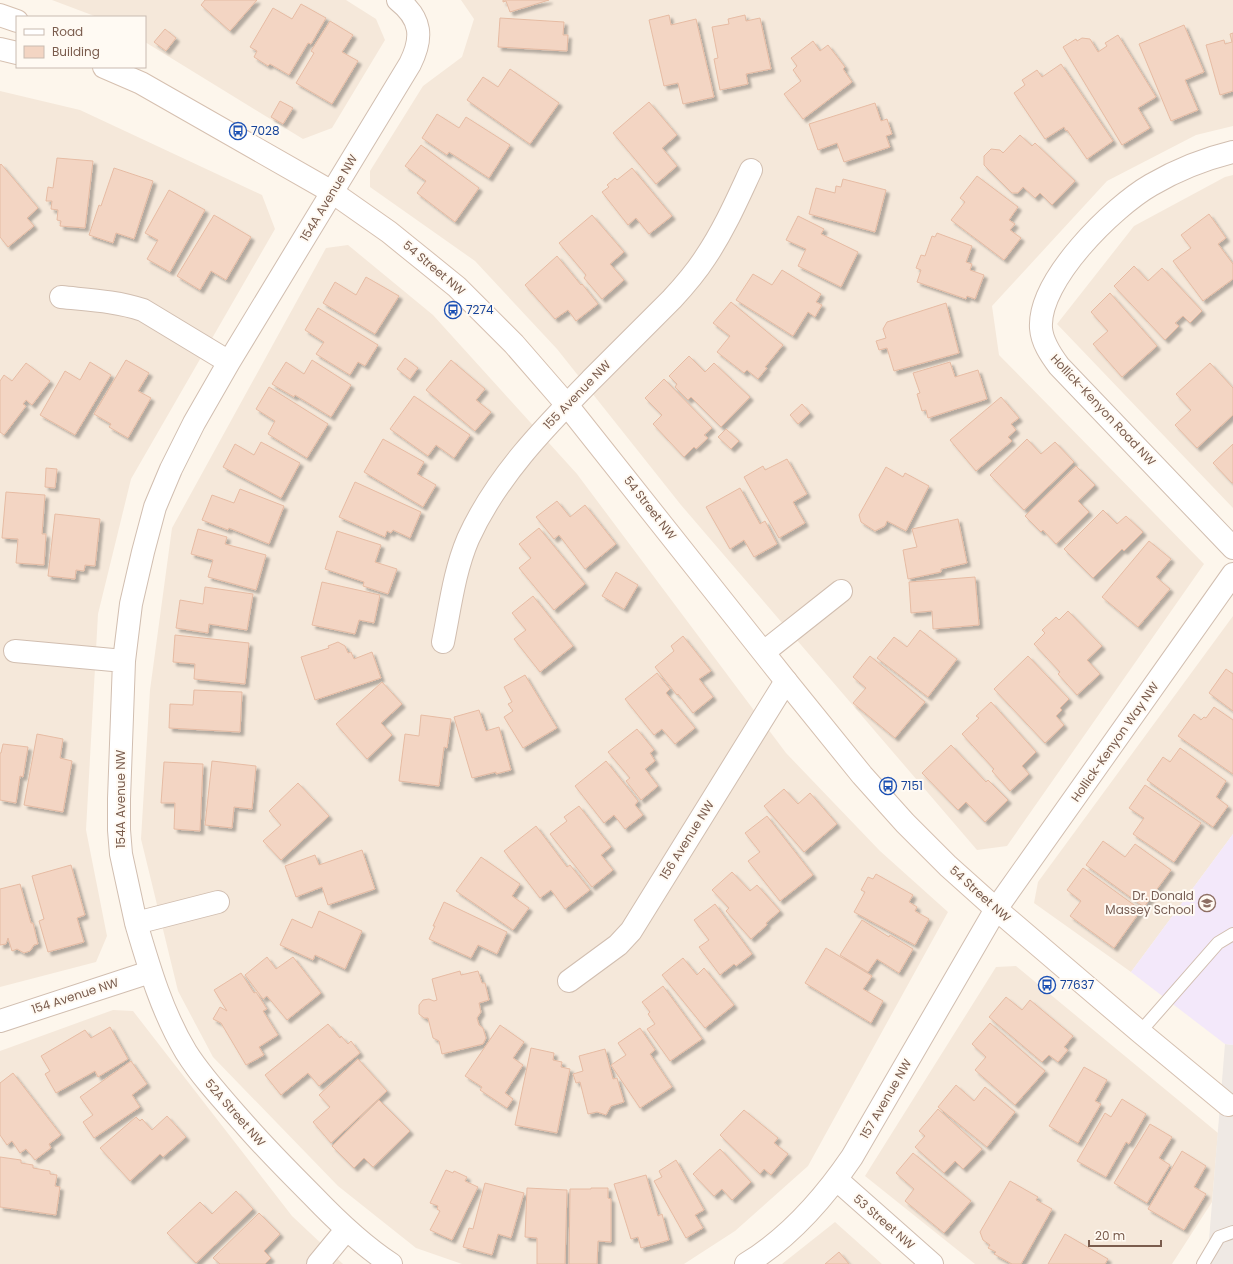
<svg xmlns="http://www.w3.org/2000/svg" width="1233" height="1264" viewBox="0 0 1233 1264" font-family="Poppins,sans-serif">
  <defs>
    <filter id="shadow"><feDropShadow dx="3.5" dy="3.5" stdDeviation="1" flood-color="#0004"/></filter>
  </defs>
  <rect width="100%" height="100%" fill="#fdf6ec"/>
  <path fill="#f5e8da" d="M52,0H346L376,19L385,40L332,128L303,139L145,42V17H97Z
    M461,0H1233V126L1196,135L1107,181L992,306L999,355L1204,564L1007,846L977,850L681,505L557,349L475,261L370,187V171L423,86L462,57L474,19Z
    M0,91L80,110L262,195L275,229L131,479L98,614L86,830L107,936L96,962L0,987Z
    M1233,175V508L1057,324L1134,226L1225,177Z
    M348,245L433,315L577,474L786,753L880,851L948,912L808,1166L735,1231L684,1264H462L416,1248L338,1186L213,1057L178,991L141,839L150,690L172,528L326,248Z
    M1233,616V834L1131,972L1034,903L1038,882Z
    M1016,966L1218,1133L1212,1202L1172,1264H975L865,1176L996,967Z
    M113,1010L133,1011L292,1216L343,1264H0V1051Z
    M835,1222L882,1264H782Z"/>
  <path fill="#efe9e4" d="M1225,1044L1233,1045V1264H1207Z"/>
  <path fill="#f3e8fa" d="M1233,834V1045L1225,1044L1131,972Z"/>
  <path fill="#f3d5c3" stroke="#e6bba3" filter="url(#shadow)" d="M205,0H257L230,31L201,5Z
    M503,0H549L510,12L506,1L503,2Z
    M301,4L326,18L311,44L308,43L289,75L270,64L268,66L254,57L257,51L250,47L273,8L292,19Z
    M669,15L671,25L696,19L714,97L683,104L678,83L664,86L649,20Z
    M745,15L746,21L760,18L771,69L746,74L748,84L720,90L714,59L718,58L712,27L729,24L728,19Z
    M500,18L564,22L563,35H568L567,51L498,47Z
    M330,21L353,35L342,52L358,61L332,104L296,83L314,53L311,51Z
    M1184,25L1204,72L1185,80L1198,110L1171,121L1139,44Z
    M165,29L176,38L166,51L154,42Z
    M1233,33V91L1220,95L1206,45L1224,40L1225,44L1232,42L1230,34Z
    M1118,35L1156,97L1138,108L1150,128L1122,145L1063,47L1076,39L1077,41L1082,38L1090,39L1098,52L1107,46L1105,43Z
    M813,41L820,51L828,45L845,67L843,69L852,82L803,119L784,94L801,81L793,70L797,66L791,58Z
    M1061,64L1113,141L1087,159L1067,130L1066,131L1064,127L1045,139L1014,93L1025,85L1022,80L1037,70L1042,77Z
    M510,69L559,103L530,144L467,100L483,77L498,87Z
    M280,101L293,108L283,124L271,117Z
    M649,102L677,135L662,148L677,166L656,184L613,133Z
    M875,103L881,121L887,119L892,134L886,136L890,147L844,162L837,143L818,150L809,124Z
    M437,114L459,128L466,117L510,145L489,178L449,152L447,155L422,138Z
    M1020,135L1032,146L1035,143L1075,181L1052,205L1040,193L1035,198L1023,187L1018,193H1012L984,165V156L991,149L1000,150L1003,153Z
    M421,145L479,188L455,222L417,193L426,181L405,166Z
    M57,158L93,161L85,228L60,226L61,221L57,220L58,210L51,209L52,201H46L48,187L53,188Z
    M1,164L38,208L27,218L34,226L8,247L0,237V165Z
    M114,168L153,181L134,239L116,233L113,243L89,235L99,205L101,206Z
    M632,168L672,216L649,234L636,218L628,225L602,192L609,187L607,185L615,178L617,180Z
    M977,176L1018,207L1009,220L1015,224L1010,230L1021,238L1004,260L951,220L965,202L960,198Z
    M843,179L886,190L875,232L809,214L816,188L835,193L836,186L841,187Z
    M169,190L205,210L170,272L147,259L158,240L145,233Z
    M1209,214L1226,238L1218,244L1233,264V279L1203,301L1173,261L1191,248L1181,235Z
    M214,215L251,237L226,280L211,271L200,290L177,276Z
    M592,215L624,252L610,264L624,280L602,299L584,278L586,275L559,243Z
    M798,216L824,229L821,234L858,252L841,287L798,266L806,249L786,240Z
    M937,233L972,246L966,262L972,264L970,270L984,275L975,299L967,296L966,299L917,282L921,270L916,268L921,255L925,256L932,236L935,237Z
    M557,256L581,285L582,284L598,304L576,321L568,310L555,319L525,285Z
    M1134,266L1148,281L1162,268L1202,311L1190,323L1183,316L1175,323L1179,326L1165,340L1114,286Z
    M782,270L821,294L816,302L822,305L815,317L808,312L793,336L736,300L753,274L772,285Z
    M366,277L399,296L375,334L323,303L335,282L356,295Z
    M1110,293L1157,346L1122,377L1093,344L1108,331L1091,312Z
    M731,302L783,345L765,367L767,368L758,379L747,370L744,373L717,352L730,336L713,323Z
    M946,303L959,353L894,371L887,348L879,350L876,341L886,338L883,329L887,322Z
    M318,308L378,345L365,366L358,362L350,375L316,354L324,342L305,330Z
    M689,356L705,372L714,363L750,397L721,427L691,397L688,400L675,387L677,384L669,376Z
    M405,358L418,368L410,379L397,369Z
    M126,360L149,373L138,391L151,398L128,438L109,427L111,424L94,414Z
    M312,360L351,385L331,417L295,395L294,397L272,384L286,362L304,374Z
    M451,360L485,389L476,400L491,412L475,431L426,390Z
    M90,362L111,375L75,435L40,415L65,371L80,380Z
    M950,362L955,377L978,370L987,399L928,418L926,410L922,411L917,394L920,393L913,373Z
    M26,363L50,381L32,405L26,400L23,404L26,406L4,435L0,432V381L4,375L12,381Z
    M1210,363L1233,388V415L1197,448L1175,425L1191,410L1176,394Z
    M664,379L712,428L704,435L708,438L696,449L694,447L684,457L653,424L662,415L645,398Z
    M269,387L328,424L307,458L268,434L275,421L256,409Z
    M414,396L470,435L454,458L436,445L428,456L390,429Z
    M1001,397L1019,418L1011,424L1016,430L1008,437L1012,441L976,471L950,440Z
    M802,404L810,413L798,424L790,415Z
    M726,429L739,441L731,449L718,437Z
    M383,439L424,462L417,474L436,485L423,507L364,472Z
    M1027,439L1041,454L1055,442L1074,462L1024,510L990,475Z
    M261,442L300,463L281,498L223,467L235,444L254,455Z
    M1233,444V483H1232L1213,463Z
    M787,459L807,494L793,502L805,523L779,538L744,477L763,466L765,470Z
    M1076,466L1095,485L1078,501L1089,512L1056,544L1043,530L1041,532L1025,516Z
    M886,467L903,477L905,473L929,486L906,531L887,521L885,526L875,531L861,522L859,515Z
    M46,468L57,469L55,488L45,487Z
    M355,482L421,512L410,538L393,530L391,533L387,531L385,537L339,517Z
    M740,488L760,524L765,521L777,544L754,557L744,540L730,549L706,507Z
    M240,489L284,506L269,544L229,528L228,530L202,520L212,495L234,503Z
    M6,492L45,495L42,534H46L44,565L16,563L18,539L2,538Z
    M557,501L570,517L585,505L616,544L585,569L559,535L554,539L536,517Z
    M1103,510L1117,524L1126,516L1143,532L1124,551L1122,549L1093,578L1064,549Z
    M55,514L100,519L95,566L85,565L84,571L76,570L75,579L48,576Z
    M958,519L967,563L941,569V572L908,579L903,550L917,547L912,529Z
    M539,528L585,584L554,610L519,568L531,558L519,544Z
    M198,529L227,537L225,544L266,555L256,590L208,577L213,560L191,554Z
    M337,531L381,545L375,562L397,569L388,594L363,586L364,582L325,569Z
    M1149,541L1171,559L1156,577L1170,589L1138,627L1102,597Z
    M616,572L638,585L624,609L602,596Z
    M975,577L979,625L933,629L932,611L911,613L909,582Z
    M322,582L380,595L374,623L359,620L355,634L312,625Z
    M205,587L253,594L247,630L209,624L208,633L176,628L180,600L203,604Z
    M533,596L573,646L540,672L514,639L526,630L512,613Z
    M1068,611L1102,646L1087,660L1100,674L1077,695L1058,674L1060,672L1034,644L1045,633L1042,630L1056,617L1059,620Z
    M920,630L957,659L928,697L877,658L894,637L907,647Z
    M175,635L249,643L245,684L194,679L195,664L173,662Z
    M683,636L711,671L699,679L713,697L693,713L678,694L677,695L655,667L674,651L671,646Z
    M338,642L345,646L348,653L351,652L354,659L372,652L381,678L315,700L301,657L329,648L328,646Z
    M870,656L925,702L895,738L853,703L866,688L853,677Z
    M1028,656L1069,699L1060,708L1062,710L1056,716L1064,725L1045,743L994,689Z
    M1226,669L1233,674V711L1209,693Z
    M657,673L670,689L666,693L695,728L675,744L662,729L654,735L625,699Z
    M525,675L557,728L523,748L504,717L513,711L508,704L512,702L504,687Z
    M382,682L402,704L381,723L392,735L367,759L336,724Z
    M194,690L242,692L240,732L169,728L170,704L193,705Z
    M991,702L1036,752L1022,766L1029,774L1010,791L992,771L994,769L962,734L979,718L976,716Z
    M1214,707L1233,720V774L1178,736L1194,714L1201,720L1204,717L1206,718Z
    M479,710L486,731L499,727L511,770L496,774V772L472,778L454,717Z
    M421,715L451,719L447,748L444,747L439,786L399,781L405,734L419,736Z
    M637,729L654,750L650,753L655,761L645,769L658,786L641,800L626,781L630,778L608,752Z
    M37,734L63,739L60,758L72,761L63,812L24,805Z
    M3,744L28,747L23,777L20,776L16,803L0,800V753H1Z
    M951,745L986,782L988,780L1008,800L985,822L966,802L958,810L922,773Z
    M1180,748L1226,781L1216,797L1228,806L1213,827L1147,780L1163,757L1170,762Z
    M212,761L256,766L252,809L234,807L232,828L205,825Z
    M606,761L638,801L635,805L643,815L625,829L614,815L604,823L575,786Z
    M164,762L203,764L200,831L174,829L175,803H161Z
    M298,783L329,816L281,860L263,841L281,825L269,811Z
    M1145,785L1201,823L1174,862L1133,834L1144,818L1129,808Z
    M784,789L798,804L810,793L837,824L804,852L764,806Z
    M579,806L611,847L601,855L613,870L592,887L550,834L567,821L564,817Z
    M767,816L813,875L780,901L748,861L760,852L745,833Z
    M536,826L567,867L570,865L590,890L565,909L551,890L540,898L504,851Z
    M1103,841L1125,857L1135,844L1171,870L1144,907L1086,865Z
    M362,850L375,889L328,905L322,887L296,897L285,866L315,855L319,865Z
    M481,857L520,884L512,896L529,908L513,930L456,891Z
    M71,865L85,915L77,918L84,942L48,952L39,921L44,919L32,876Z
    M1083,868L1141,910L1114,948L1070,916L1081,901L1067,890Z
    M732,872L750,891L757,885L780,911L766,923L767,925L751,939L726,911L729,908L712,890Z
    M876,874L913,895L909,902L917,907L915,911L929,919L915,945L854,912L865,892L861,890L868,877L873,879Z
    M20,884L31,923H33L38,944L34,945L30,951L24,953L17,949L12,951L8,938L6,944L0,945V889Z
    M444,902L507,932L497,954L478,945L471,958L429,939L435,926H433Z
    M715,904L752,954L736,966L734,964L720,975L699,947L709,940L694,920Z
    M319,911L362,931L345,969L315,955L313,960L280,945L292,919L312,928Z
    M862,920L889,937L890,935L913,949L899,973L877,959L868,972L840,955Z
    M826,948L872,976L863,989L883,1001L871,1023L805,983Z
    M267,957L276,969L293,957L321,993L287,1020L267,996L263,999L245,975Z
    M683,958L697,975L704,968L734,1005L705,1028L662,975Z
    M460,971L461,975L478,971L482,983H485L489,1000L479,1003L481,1012L477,1018L479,1025L483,1028L486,1038L483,1044L442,1054L439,1041L433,1038L428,1018H424L419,1014V1005L423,1000L429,999L434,1001L437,1000L432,979Z
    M241,973L254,993L256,992L267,1009L263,1011L278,1035L259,1047L264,1055L246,1065L221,1023L213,1019L220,1007L227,1011L214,990Z
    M663,986L702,1039L670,1061L647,1029L655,1024L648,1014L650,1012L642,1002Z
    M1006,997L1022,1010L1030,1000L1073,1036L1064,1047L1068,1050L1058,1062L1049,1055L1042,1062L989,1017Z
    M990,1023L1045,1071L1015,1105L975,1070L986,1057L972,1044Z
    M328,1024L340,1038L341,1036L348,1044L351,1041L360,1053L319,1086L308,1073L281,1095L265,1075Z
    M500,1025L524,1042L513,1058L523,1065L505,1093L513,1099L507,1108L480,1090L482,1087L465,1076Z
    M110,1027L128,1059L98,1077L95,1071L56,1093L45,1074L50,1071L41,1056L85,1030L91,1038Z
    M640,1028L655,1050L650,1054L672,1087L640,1108L611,1065L626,1055L618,1043Z
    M531,1048L554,1053L553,1060L562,1062L561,1067L570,1069L557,1133L515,1125Z
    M605,1049L613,1079L617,1078L624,1102L611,1106L606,1115L597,1112L588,1114L580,1082L576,1083L573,1074L583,1071L579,1056Z
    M358,1059L387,1091L331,1143L313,1122L330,1107L319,1095Z
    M131,1061L147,1084L132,1095L140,1107L94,1138L83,1122L93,1115L80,1097Z
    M1084,1067L1107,1080L1095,1101L1101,1104L1078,1143L1049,1126Z
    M13,1073L61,1135L49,1144L51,1148L35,1160L26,1149L20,1153L12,1141L7,1145L0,1135V1083Z
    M956,1085L974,1101L985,1087L1015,1112L987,1147L938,1107Z
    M1122,1099L1146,1114L1129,1144L1126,1142L1106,1177L1077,1161L1105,1113L1111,1117Z
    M379,1100L410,1131L373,1167L364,1158L354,1168L332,1146Z
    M938,1109L982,1149L963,1169L955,1161L944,1173L915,1147L925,1136L919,1131Z
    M744,1110L778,1138L774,1143L788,1154L771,1175L764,1169L760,1174L720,1135Z
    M167,1116L186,1137L163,1157L160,1154L130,1181L100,1148L136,1117L140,1121L142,1119L152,1130Z
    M1150,1124L1172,1137L1159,1158L1170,1165L1147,1203L1114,1183Z
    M720,1149L751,1182L732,1200L722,1189L714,1196L693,1174Z
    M1182,1151L1206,1166L1194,1187L1206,1194L1184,1230L1148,1209Z
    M913,1153L971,1201L944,1233L905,1201L914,1189L896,1173Z
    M0,1157L21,1160V1163L33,1165V1168L50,1171V1174L57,1175L55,1186L60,1187L56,1215L0,1207Z
    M676,1160L704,1210L695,1215L703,1228L686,1238L654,1181L662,1177L659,1171Z
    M446,1170L453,1173L454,1171L467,1177L465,1181L478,1187L452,1240L430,1230L440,1211L437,1209L438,1206L430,1203Z
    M646,1175L658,1216L662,1214L669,1240L641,1248L638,1237L631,1239L614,1184Z
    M1010,1181L1038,1197L1036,1200L1052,1209L1021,1264H1012L994,1254L996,1252L988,1248L990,1245L983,1240L980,1232Z
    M485,1183L524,1193L511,1238L498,1234L492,1255L463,1247L469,1228L473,1229Z
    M527,1188L567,1190L565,1264H537V1238L525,1237Z
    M591,1188H608V1198L611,1199V1242L598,1241L597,1264H569L570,1189H591Z
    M236,1191L253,1209L196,1263L167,1233L200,1202L212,1214Z
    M259,1213L280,1234L264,1251L271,1258L265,1264H220L213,1258Z
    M1065,1234L1108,1259L1105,1264H1048Z
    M839,1252L849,1264H825Z"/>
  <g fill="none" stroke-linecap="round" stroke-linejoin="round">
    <g stroke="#d1beb0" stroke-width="14">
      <path id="lane" d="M1140,1032L1218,943L1233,934
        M1203,1264L1219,1237L1233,1232"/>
    </g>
    <g stroke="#d1beb0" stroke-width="24">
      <path id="street" d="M1233,152C1204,159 1177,170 1151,185C1113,207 1038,280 1041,328C1042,342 1050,354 1059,366L1233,548
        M61,297C89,300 116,301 143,310L229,362
        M443,642C450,608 454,572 468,539C496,477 544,428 591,380C618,353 645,326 672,299C684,286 696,272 705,258C724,230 737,200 751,170
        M15,651L124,661
        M764,652L841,591
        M218,902L136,923L121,854L119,830V799L124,661L131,604L143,552L155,507L171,469L194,423L229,362L410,64C423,38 422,19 398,0
        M136,923C149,967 162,1012 186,1052C203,1079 226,1103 247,1127C268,1151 291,1174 314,1197C338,1222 362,1245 391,1264
        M569,981L618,945L631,931L786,681
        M0,1021L150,972
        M836,1179L932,1264
        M318,1264L346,1230
        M746,1264C789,1238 824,1198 852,1157L996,909L1233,574"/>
    </g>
    <g stroke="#d6c0b0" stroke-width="24">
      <path id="secondary" d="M0,15L17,21
        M0,49L17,53
        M104,67L141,83L332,192L389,232L457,287L514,344L567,405L786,681L862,775L905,823L948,866L996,909L1140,1032L1228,1105"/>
    </g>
    <use href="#lane" stroke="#fff" stroke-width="12"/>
    <use href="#street" stroke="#fff" stroke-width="22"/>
    <use href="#secondary" stroke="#fff" stroke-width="22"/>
  </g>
  <defs>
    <g id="bus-ring" transform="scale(0.9)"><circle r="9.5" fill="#fffaf3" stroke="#1a4fb4" stroke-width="1.5"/><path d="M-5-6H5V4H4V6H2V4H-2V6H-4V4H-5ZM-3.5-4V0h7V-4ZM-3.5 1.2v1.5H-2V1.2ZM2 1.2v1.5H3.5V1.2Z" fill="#1a4fb4"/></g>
    <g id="school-ring" transform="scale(0.9)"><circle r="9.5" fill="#fffaf3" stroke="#8d6e63" stroke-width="1.5"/><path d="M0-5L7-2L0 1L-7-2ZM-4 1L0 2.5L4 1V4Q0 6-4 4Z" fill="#8d6e63"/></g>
  </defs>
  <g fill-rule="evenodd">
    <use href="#bus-ring" x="238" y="131"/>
    <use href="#bus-ring" x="453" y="310"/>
    <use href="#bus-ring" x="888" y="786"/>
    <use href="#school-ring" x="1207" y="903"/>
    <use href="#bus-ring" x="1047" y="985"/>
  </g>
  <g text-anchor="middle" stroke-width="4" stroke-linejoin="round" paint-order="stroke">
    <g font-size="12" fill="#164399" stroke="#fffaf3" text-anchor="start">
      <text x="251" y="135">7028</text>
      <text x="466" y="314">7274</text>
      <text x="901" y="790">7151</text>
      <text x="1060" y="989">77637</text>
    </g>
    <g font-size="12" fill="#7a5c4d" stroke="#fffaf3">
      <text transform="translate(329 198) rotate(-59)" y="4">154A Avenue NW</text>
      <text transform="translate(434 268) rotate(40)" y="4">54 Street NW</text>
      <text transform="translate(577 395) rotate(-46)" y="4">155 Avenue NW</text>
      <text transform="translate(1103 410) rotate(47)" y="4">Hollick-Kenyon Road NW</text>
      <text transform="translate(650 508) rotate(52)" y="4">54 Street NW</text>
      <text transform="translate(1115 742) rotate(-55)" y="4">Hollick-Kenyon Way NW</text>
      <text transform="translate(121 799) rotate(-90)" y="4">154A Avenue NW</text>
      <text transform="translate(687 840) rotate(-58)" y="4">156 Avenue NW</text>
      <text transform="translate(980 894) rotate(42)" y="4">54 Street NW</text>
      <text transform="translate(75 996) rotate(-18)" y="4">154 Avenue NW</text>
      <text transform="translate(886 1099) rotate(-60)" y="4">157 Avenue NW</text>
      <text transform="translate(235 1113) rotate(49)" y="4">52A Street NW</text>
      <text transform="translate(884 1222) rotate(41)" y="4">53 Street NW</text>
    </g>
    <g font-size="12" fill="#785e54" stroke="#fffaf3" text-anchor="end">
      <text x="1194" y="900">Dr. Donald<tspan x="1194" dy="14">Massey School</tspan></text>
    </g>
  </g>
  <rect x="16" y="16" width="130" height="52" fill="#fffaf3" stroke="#cabbb1"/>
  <rect x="24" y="29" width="20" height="6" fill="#ffffff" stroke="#cabbb1"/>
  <text x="52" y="36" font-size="12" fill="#7a5c4d">Road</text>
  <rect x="24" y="46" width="20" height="12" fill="#f3d5c3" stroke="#cabbb1"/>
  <text x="52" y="56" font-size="12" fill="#7a5c4d">Building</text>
  <path d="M1089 1240v6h72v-6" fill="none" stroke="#7a5c4d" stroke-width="2"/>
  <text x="1095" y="1240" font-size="12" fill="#7a5c4d" stroke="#fffaf3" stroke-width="3" paint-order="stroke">20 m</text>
</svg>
